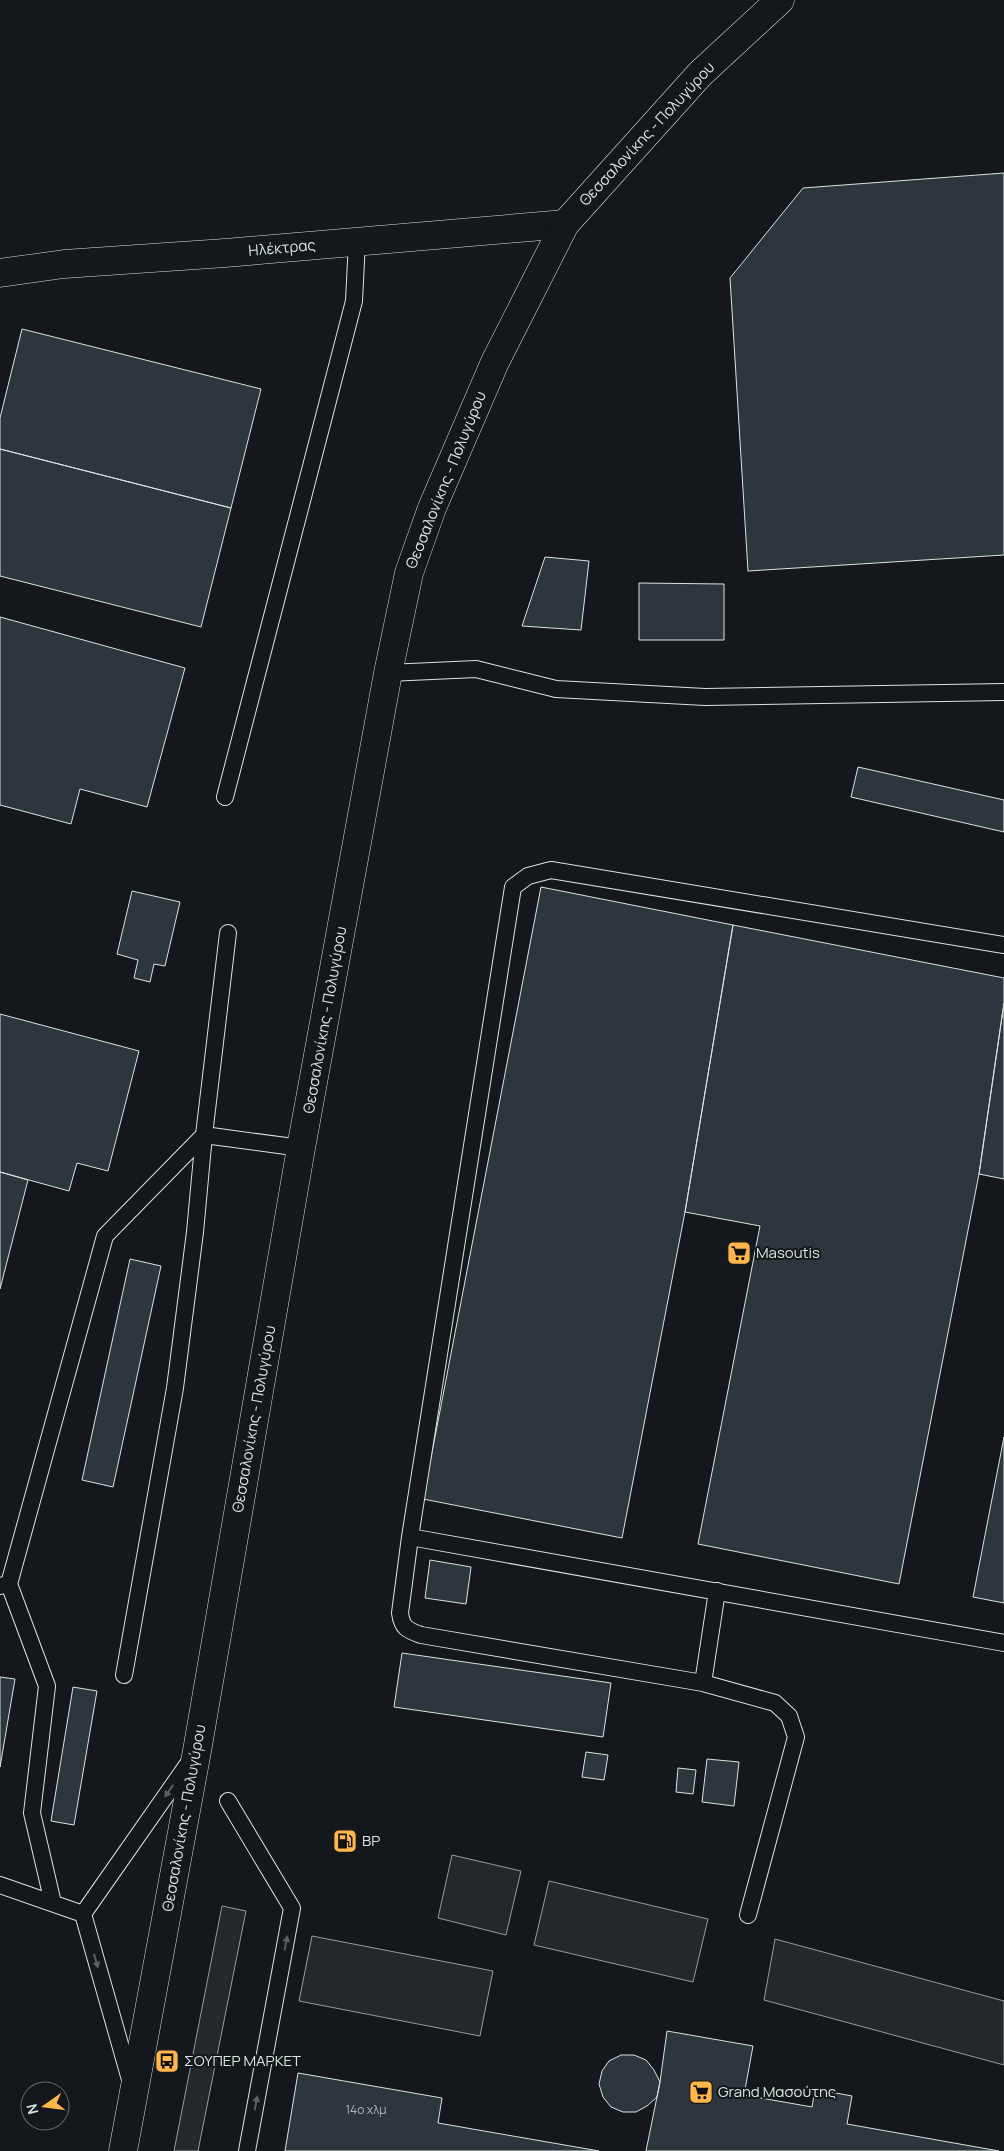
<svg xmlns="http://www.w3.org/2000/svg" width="1004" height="2151" viewBox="0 0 1004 2151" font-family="Manrope,sans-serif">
  <rect width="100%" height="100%" fill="#14181c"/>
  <path fill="#24282b" stroke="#939e99" d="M452,1855L521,1871L506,1935L438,1918Z
    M549,1881L708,1919L693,1982L534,1945Z
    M222,1906L246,1911L198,2151H174Z
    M312,1936L493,1971L480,2036L299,2001Z
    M775,1939L1004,2001V2065L764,2000Z"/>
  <path fill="#2c363c" stroke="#d8e6dc" d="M1004,173V555L748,571L730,278L803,188Z
    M22,329L261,389L231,508L0,449V418Z
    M0,449L231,508L201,627L0,576Z
    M545,557L589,561L581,630L522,626Z
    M639,583L724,584V640H639Z
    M0,617L185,668L147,807L80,789L71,824L0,805Z
    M858,767L1004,800V832L851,797Z
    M541,887L733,925L685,1212L622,1538L423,1499Z
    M132,891L180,902L165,966L154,964L150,982L134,978L138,960L117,954Z
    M733,925L1004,978V1003L979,1174L899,1584L698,1544L760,1226L685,1212Z
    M1004,1003V1179L979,1174Z
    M0,1014L139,1051L108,1171L77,1163L69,1191L0,1172Z
    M0,1172L28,1180L0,1289Z
    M130,1259L161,1266L113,1487L82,1480Z
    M1004,1437V1603L973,1597Z
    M430,1560L471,1567L466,1604L425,1598Z
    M402,1653L611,1683L603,1737L394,1707Z
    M0,1677L15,1679L0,1767Z
    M73,1687L97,1691L74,1825L51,1821Z
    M586,1752L608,1755L604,1780L582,1777Z
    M707,1759L739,1762L734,1806L702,1802Z
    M678,1768L696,1770L693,1794L676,1792Z
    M667,2031L753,2046L744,2095L812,2107L815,2089L852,2096L847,2124L999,2151H646L660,2082Z
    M621,2055H634L646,2060L654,2070L660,2082L657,2097L647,2106L636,2112H623L611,2107L603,2097L599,2084L602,2071L609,2061Z
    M298,2073L442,2098L438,2123L599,2151H285Z"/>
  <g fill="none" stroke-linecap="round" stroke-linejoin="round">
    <g stroke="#d8e6dc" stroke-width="18">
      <path id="lane" d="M388,673L476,669L556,689L705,697L1004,692
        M225,797L354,301L357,241
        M1004,945L551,870L528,876L513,887L410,1537L1004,1643
        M410,1537L400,1613C402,1628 407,1630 421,1635L703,1683L775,1703L789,1716L796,1737L748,1915
        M9,1584L47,1686L32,1813L53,1903
        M0,1586L9,1584L105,1236L204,1135L301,1148
        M124,1675L175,1388L195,1232L204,1135L228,933
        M703,1683L717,1591
        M228,1801L292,1908L247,2151
        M0,1885L83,1914
        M83,1914L190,1761
        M83,1914L131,2083"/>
    </g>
    <g stroke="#d8e6dc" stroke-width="29">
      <path id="street" d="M0,273L64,264L225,253L565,224"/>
    </g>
    <g stroke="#d8e6dc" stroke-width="29">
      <path id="primary" d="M123,2151L197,1751L301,1148L388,673L409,573L432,508L495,362L565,224L700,74L780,0"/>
    </g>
    <use href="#lane" stroke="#14181c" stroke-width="16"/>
    <use href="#street" stroke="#14181c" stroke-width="28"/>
    <use href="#primary" stroke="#14181c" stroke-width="28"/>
  </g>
  <defs><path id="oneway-solid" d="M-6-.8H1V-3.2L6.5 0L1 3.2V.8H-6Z" transform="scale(1.25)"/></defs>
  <g fill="#59605f">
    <use href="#oneway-solid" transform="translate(169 1791) rotate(125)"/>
    <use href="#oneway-solid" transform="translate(286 1943) rotate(-79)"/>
    <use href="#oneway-solid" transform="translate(96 1961) rotate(74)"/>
    <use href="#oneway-solid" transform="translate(256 2103) rotate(-79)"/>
  </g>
  <defs>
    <g id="supermarket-square" transform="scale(1.25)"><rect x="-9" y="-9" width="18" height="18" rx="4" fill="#ffb74d" stroke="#14181c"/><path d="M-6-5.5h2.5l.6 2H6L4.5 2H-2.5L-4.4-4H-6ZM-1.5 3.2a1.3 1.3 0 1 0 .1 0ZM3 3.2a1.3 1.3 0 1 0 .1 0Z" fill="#111"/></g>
    <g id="fuel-square" transform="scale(1.25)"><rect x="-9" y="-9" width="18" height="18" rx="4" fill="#ffb74d" stroke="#14181c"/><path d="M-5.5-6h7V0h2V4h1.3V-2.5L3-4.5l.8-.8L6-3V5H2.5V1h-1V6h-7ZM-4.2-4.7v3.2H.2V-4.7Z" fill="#111"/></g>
    <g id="bus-square" transform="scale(1.25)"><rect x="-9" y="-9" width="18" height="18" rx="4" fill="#ffb74d" stroke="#14181c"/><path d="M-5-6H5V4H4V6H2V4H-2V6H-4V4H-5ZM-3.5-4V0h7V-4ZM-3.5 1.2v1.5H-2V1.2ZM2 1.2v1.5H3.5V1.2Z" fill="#111"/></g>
  </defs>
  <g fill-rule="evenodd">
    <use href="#supermarket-square" x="739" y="1253"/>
    <use href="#fuel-square" x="345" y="1841"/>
    <use href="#bus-square" x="167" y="2061"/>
    <use href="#supermarket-square" x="701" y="2092"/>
  </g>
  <g text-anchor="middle" stroke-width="4" stroke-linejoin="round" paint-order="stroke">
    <g font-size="12" fill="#adbab4">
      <text x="366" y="2114">14ο χλμ</text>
    </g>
    <g font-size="15" fill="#d8e6dc" stroke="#14181c">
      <text transform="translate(647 134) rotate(-47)" y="5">Θεσσαλονίκης - Πολυγύρου</text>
      <text transform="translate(282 248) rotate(-5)" y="5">Ηλέκτρας</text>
      <text transform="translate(446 480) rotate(-68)" y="5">Θεσσαλονίκης - Πολυγύρου</text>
      <text transform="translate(325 1020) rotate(-80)" y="5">Θεσσαλονίκης - Πολυγύρου</text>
      <text transform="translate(254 1419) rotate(-80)" y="5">Θεσσαλονίκης - Πολυγύρου</text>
      <text transform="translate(184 1818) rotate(-80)" y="5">Θεσσαλονίκης - Πολυγύρου</text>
    </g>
    <g font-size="15" fill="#d8e6dc" stroke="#14181c" text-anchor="start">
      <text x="756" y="1258">Masoutis</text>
      <text x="362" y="1846">BP</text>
      <text x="184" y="2066">ΣΟΥΠΕΡ ΜΑΡΚΕΤ</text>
      <text x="718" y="2097">Grand Μασούτης</text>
    </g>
  </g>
  <g transform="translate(45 2106) rotate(256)"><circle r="24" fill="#14181c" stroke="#626a69"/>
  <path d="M0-4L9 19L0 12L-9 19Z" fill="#ffb74d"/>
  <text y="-8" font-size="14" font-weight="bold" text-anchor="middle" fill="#d8e6dc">N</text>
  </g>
</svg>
